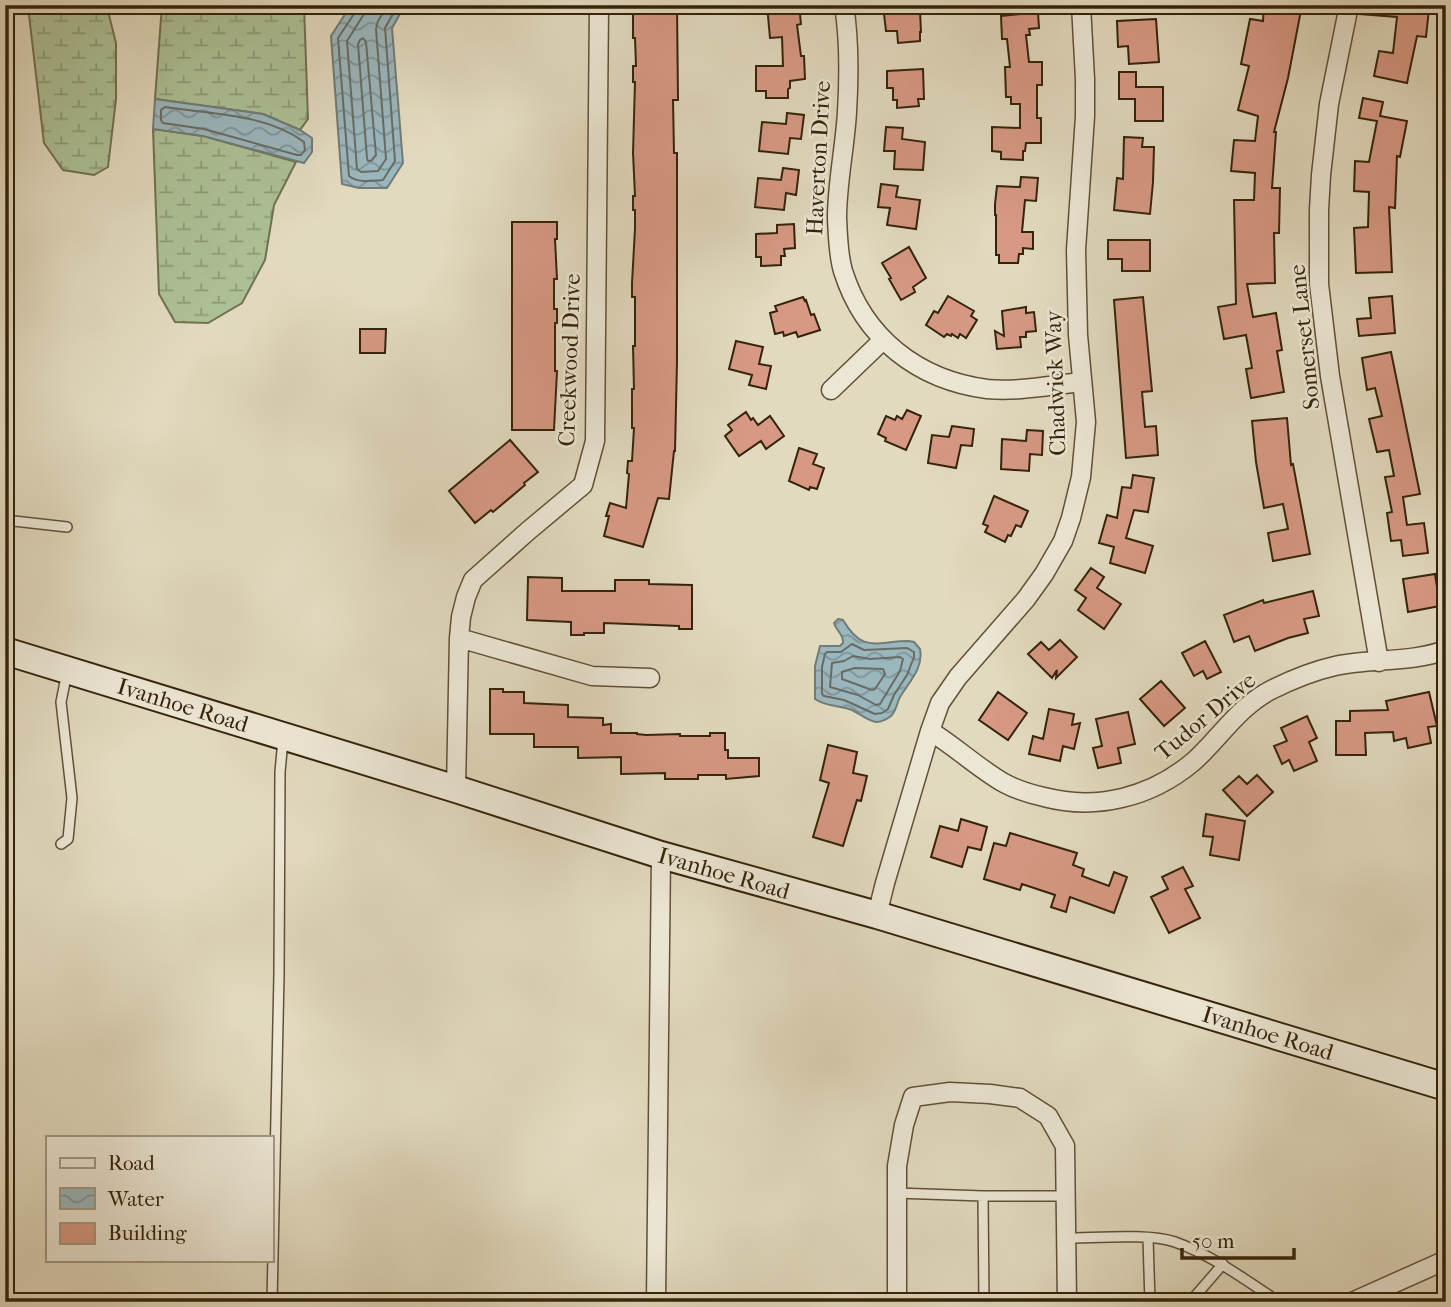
<svg xmlns="http://www.w3.org/2000/svg" width="1451" height="1307" viewBox="0 0 1451 1307" font-family="'IM FELL French Canon',serif">
  <defs>
    <pattern id="wetland-marsh" width="20" height="14" patternUnits="userSpaceOnUse" patternTransform="scale(1.75)"><rect width="20" height="14" fill="#adc197"/><path d="M1 5h8M5 5V1M11 12h8M15 12V8" fill="none" stroke="#8e9c79"/></pattern>
    <pattern id="water-waves" width="16" height="10" patternUnits="userSpaceOnUse" patternTransform="scale(1.75)"><rect width="16" height="10" fill="#9bb7be"/><path d="M0 5q4-4 8 0t8 0" fill="none" stroke="#7f9499"/></pattern>
  </defs>
  <rect width="100%" height="100%" fill="#e2dabf"/>
  <filter id="stains"><feTurbulence type="fractalNoise" baseFrequency=".00286" numOctaves="4"/><feColorMatrix values="0 0 0 0 .2 0 0 0 0 .09 0 0 0 0 .02 0 0 0 .5 -.17"/></filter>
  <radialGradient id="worn" r=".72"><stop offset=".6" stop-color="#630" stop-opacity="0"/><stop offset="1" stop-color="#630" stop-opacity=".3"/></radialGradient>
  <path fill="url(#wetland-marsh)" stroke="#707250" stroke-width="2" d="M34,5H106L107,7L116,43V99L108,167L94,175L63,170L44,143L29,15Z
    M162,5H304L308,119L300,130L263,114L155,99Z
    M153,129L203,136L296,162L274,205L265,260L242,303L208,323L175,322L159,294Z"/>
  <path fill="url(#water-waves)" stroke="#727c76" stroke-width="2" d="M351,5H405L392,28L403,163L387,188H359L342,184L331,36Z
    M155,99L263,114L300,130L312,138V152L304,163L203,136L153,129Z
    M838,619L843,620C863,654 876,641 909,641L914,642L920,649C924,669 907,684 899,699C897,704 896,710 892,715C889,718 882,722 877,722C869,722 859,713 852,710C840,705 826,707 815,699V666L820,646H840L843,643C844,634 836,631 834,623Z"/>
  <g fill="none" stroke-linecap="round" stroke-linejoin="round">
    <path stroke="#686d64" stroke-width="2" d="M357,5L356,11L338,38L349,176C357,183 372,181 383,180L395,161L385,28L398,5
      M366,5L364,14L347,41L357,169L361,172L378,171L386,159L376,29L378,21L388,5
      M363,38L366,42L376,155L371,161H368L367,158L358,44L360,40Z
      M165,107C210,114 267,114 304,142L305,150L301,155H297L204,129L163,123L161,120V110Z
      M852,644L864,650L907,648L914,652V657L907,675L894,695L888,709L882,713L875,714L844,700L824,696L822,694V667L825,654L827,652H841Z
      M853,656L870,659L900,657L903,659L900,671L880,704L876,705L858,695L830,687L832,663L844,661Z
      M855,668L883,669L885,674L875,689L872,690L842,679V672Z"/>
  </g>
  <path fill="#d79984" stroke="#34230a" stroke-width="2" d="M633,5H677L678,100H673L674,153H677V361L675,451H674L669,499L658,498L643,547L604,536L609,516H606L610,503L626,508L629,474L627,473L628,461H632L634,428H632V389H634L633,346H635V297H632V283L635,229V210H633V196H635L633,153L635,82H633V66H636L635,38H633Z
    M767,5H799L801,24L797,25L801,56H804L805,79L790,81V88L788,89V98H766V91H756V66H783L782,37L770,38Z
    M1264,5H1302L1288,78L1274,132H1276L1272,188H1280L1279,233H1274L1275,283L1247,284L1253,317L1276,313L1282,350L1277,351L1284,392L1251,398L1246,369L1252,368L1246,335L1224,339L1218,307L1236,304L1234,200H1254L1255,173L1231,171L1234,140L1255,141L1258,116L1238,110L1249,66L1241,64L1250,19L1263,21Z
    M1361,5H1403V6L1429,9L1426,37L1417,36L1407,83L1374,76L1379,51L1393,53L1397,17L1360,14Z
    M920,11L921,32H920V41L898,43L897,31H886L884,14Z
    M1038,12L1039,28L1029,29L1030,35H1026L1029,62H1042V85H1037V118H1041V143H1026L1025,151H1023V160L1001,159V152L992,151V127L1020,128V104H1011V97H1006L1005,67H1010L1007,39H1002L1001,16Z
    M1156,19L1159,62L1129,64L1128,46L1118,47L1117,21Z
    M923,69L924,99H918L919,106L897,108V100H893V88H887V71Z
    M1119,72H1136V87H1163V121H1135V99H1119Z
    M1363,98L1383,102L1380,116L1407,121L1400,157L1397,156L1395,208L1389,207L1392,272L1356,273L1354,228L1368,227L1369,192L1354,191L1355,161L1369,162L1377,121L1359,118Z
    M787,113L804,115L801,139L790,138L788,154L759,151L762,122L786,124Z
    M886,127L903,128L902,139L925,142L923,170L894,169L895,151H884Z
    M1124,137L1143,138L1142,147H1154L1153,182L1150,214L1114,210L1117,178L1123,179Z
    M783,168L799,170L796,195L786,193L784,210L755,207L758,178L781,180Z
    M1021,177L1038,178L1036,201L1025,200L1022,232H1033V249L1023,248V254H1019L1018,263H999V255H996V215H995V204L997,186L1020,187Z
    M881,184L898,186L896,197L920,200L916,229L887,225L890,208L878,207Z
    M512,222H557V239H555L557,279H554V309H557V323H555V371H557L554,430H512Z
    M794,224L795,248L784,249L785,256H781V265L761,266V257H756V234L777,233V225Z
    M1108,240H1150V271H1122V259H1108Z
    M909,247L926,278L913,287L915,292L901,300L889,279L891,278L882,263Z
    M948,296L974,311L971,316L977,320L966,338L960,334L958,338L952,334L951,336L947,334L944,337L926,325L934,311L938,313Z
    M1392,296L1395,333L1359,336L1357,319L1371,318L1369,298Z
    M803,297L805,301L806,300L811,315L814,314L820,330L798,337L796,332L784,336L783,332L775,334L770,313L777,311L775,306Z
    M1143,297L1152,391L1142,392L1145,427L1156,426L1158,455L1126,458L1114,300Z
    M1026,307V313L1034,312L1036,331L1026,332V337H1020L1021,347L997,349L995,331L1004,336L1002,311Z
    M360,329H386L385,353H360Z
    M736,341L763,347L759,364L771,366L766,389L749,385L752,375L729,369Z
    M1391,352L1420,494L1403,497L1407,525L1424,523L1428,553L1403,556L1401,540L1391,541L1387,513L1392,512L1385,477L1394,476L1389,450L1377,452L1369,419L1382,416L1375,388L1367,390L1362,358Z
    M907,410L921,416L906,450L885,441L886,438L878,434L886,416L895,420L897,416L902,419Z
    M746,412L751,420L753,418L758,425L770,416L784,436L766,449L761,441L739,456L725,436L732,430L728,425Z
    M1287,418L1291,465L1293,464L1310,554L1273,561L1268,533L1288,529L1283,504L1264,508L1256,462L1252,421Z
    M952,426L974,429L972,446L961,445L956,468L928,463L932,435L949,437Z
    M1027,430L1043,431L1042,455L1030,454L1029,471L1001,469L1002,439L1026,441Z
    M510,440L538,472L524,483L525,485L493,512L491,510L475,523L449,491Z
    M799,448L817,454L813,464L824,468L817,489L810,487L809,490L789,481Z
    M1133,475L1154,478L1148,512L1134,510L1126,538L1153,546L1145,573L1110,563L1114,547L1099,543L1107,515L1117,518L1122,487L1131,488Z
    M994,496L1028,511L1021,527L1016,525L1011,536L1008,535L1005,542L985,532L988,526L983,524Z
    M1091,568L1104,577L1097,588L1121,604L1104,629L1078,610L1086,598L1075,590Z
    M1435,574L1440,606L1408,612L1403,579Z
    M528,577L562,578V591H615V580H649V584L692,585V629H679V626L604,623V633H584V635H571V622L527,620Z
    M1313,591L1319,616L1304,619L1308,633L1288,638L1255,651L1249,636L1234,642L1224,615L1263,600L1264,603Z
    M1060,640L1077,657L1056,678L1057,670L1052,678L1028,654L1041,642L1049,650Z
    M1205,641L1221,672L1207,679L1203,671L1194,676L1182,653Z
    M1161,681L1185,708L1164,726L1140,699Z
    M490,689H503V692H524V703L568,705V717L603,718V725L611,724V733H637V734L646,735L680,734V736H710V733H725V750H728V758H759V776L726,779V775H698V779H665V773L621,774V757L578,758V747H534V734H490Z
    M998,692L1027,713L1008,740L979,720Z
    M1429,692L1437,726L1428,727L1431,743L1408,748L1406,738L1394,741L1393,732L1365,733L1366,755H1336V721H1350V711L1388,710L1386,701Z
    M1049,709L1074,714L1072,725L1080,723L1074,749L1063,746L1060,761L1029,754L1033,736L1043,739Z
    M1128,712L1135,744L1118,748L1121,763L1098,768L1093,748L1102,746L1096,719Z
    M1307,716L1317,738L1309,742L1317,761L1294,771L1289,760L1282,764L1274,746L1287,741L1281,728Z
    M828,745L857,752L853,773L867,776L861,801L857,800L843,846L813,837L829,783L820,780Z
    M1257,775L1273,792L1247,816L1223,790L1239,776L1247,784Z
    M1206,814L1245,821L1239,860L1210,855L1213,837L1203,836Z
    M961,819L987,827L981,850L968,847L962,867L931,857L940,826L958,831Z
    M1010,833L1077,853L1073,865L1084,869L1082,876L1109,886L1114,872L1127,877L1114,913L1070,897L1066,912L1051,907L1055,895L1022,884L1020,890L984,879L994,843L1006,846Z
    M1183,867L1193,886L1185,889L1200,918L1169,933L1151,897L1168,889L1162,877Z"/>
  <g fill="none" stroke-linecap="round" stroke-linejoin="round">
    <g stroke="#605137" stroke-width="12">
      <path id="service" d="M5,520L67,527
        M61,844L68,839L72,798L61,702L67,672
        M896,1193L983,1196H1066
        M983,1196L984,1302
        M1066,1238C1095,1238 1149,1233 1175,1242C1209,1254 1240,1276 1270,1296L1274,1302
        M1148,1238L1150,1302
        M272,1302L279,975L280,772L283,740
        M1190,1302L1223,1264"/>
    </g>
    <g stroke="#605137" stroke-width="21">
      <path id="minor" d="M844,5C849,37 849,79 847,112C845,147 837,183 837,218C838,236 838,254 843,271C864,338 918,380 987,389C1018,392 1051,385 1082,382
        M1347,5V15L1329,104L1321,175L1319,210V284L1330,376L1379,662
        M831,390L883,340
        M459,638L592,676L650,678
        M930,731C956,747 978,768 1004,783C1017,790 1030,794 1044,797C1097,811 1151,797 1193,762C1219,739 1238,707 1271,690C1291,680 1313,671 1335,666C1372,658 1410,663 1446,650
        M456,789L459,638L461,617L466,597L473,580L528,531L583,485L595,441L599,5
        M877,915L885,883L930,731L940,703L958,677L1026,599L1044,574L1063,541L1071,518L1081,477L1086,422L1078,335L1076,250L1085,116V79L1081,5
        M656,1302L661,855
        M897,1302V1166L904,1125L913,1097L950,1092L990,1094L1020,1098L1048,1116L1065,1146L1067,1302
        M1352,1302L1446,1260"/>
    </g>
    <g stroke="#34230a" stroke-width="30">
      <path id="secondary" d="M5,651L456,789L661,855L877,915L1446,1087"/>
    </g>
    <use href="#service" stroke="#ece7d5" stroke-width="9"/>
    <use href="#minor" stroke="#ece7d5" stroke-width="18"/>
    <use href="#secondary" stroke="#ece7d5" stroke-width="26"/>
  </g>
  <g text-anchor="middle" stroke-width="5" stroke-linejoin="round" paint-order="stroke">
    <g font-size="23" fill="#34230a" stroke="#ece7d5">
      <text transform="translate(818 158) rotate(-87)" y="8">Haverton Drive</text>
      <text transform="translate(1304 337) rotate(-96)" y="8">Somerset Lane</text>
      <text transform="translate(569 360) rotate(-88)" y="8">Creekwood Drive</text>
      <text transform="translate(1055 383) rotate(-92)" y="8">Chadwick Way</text>
      <text transform="translate(183 705) rotate(17)" y="8">Ivanhoe Road</text>
      <text transform="translate(1205 716) rotate(-40)" y="8">Tudor Drive</text>
      <text transform="translate(724 873) rotate(16)" y="8">Ivanhoe Road</text>
      <text transform="translate(1268 1033) rotate(17)" y="8">Ivanhoe Road</text>
    </g>
  </g>
  <rect width="1451" height="1307" fill="none" stroke="#e2dabf" stroke-width="28"/>
  <rect x="7" y="7" width="1437" height="1293" fill="none" stroke="#34230a" stroke-width="3.5"/>
  <rect x="14" y="14" width="1423" height="1279" fill="none" stroke="#34230a" stroke-width="2"/>
  <rect x="46" y="1136" width="228" height="126" fill="#ece7d5" stroke="#a29984" stroke-width="2"/>
  <rect x="60" y="1158" width="35" height="10" fill="#ece7d5" stroke="#a29984" stroke-width="2"/>
  <text x="108" y="1170" font-size="21" fill="#34230a">Road</text>
  <rect x="60" y="1188" width="35" height="21" fill="url(#water-waves)" stroke="#a29984" stroke-width="2"/>
  <text x="108" y="1206" font-size="21" fill="#34230a">Water</text>
  <rect x="60" y="1223" width="35" height="21" fill="#d79984" stroke="#a29984" stroke-width="2"/>
  <text x="108" y="1240" font-size="21" fill="#34230a">Building</text>
  <path d="M1182 1248v10h112v-10" fill="none" stroke="#34230a" stroke-width="3.5"/>
  <text x="1192" y="1248" font-size="21" fill="#34230a" stroke="#ece7d5" stroke-width="5" paint-order="stroke">50 m</text>
  <rect width="100%" height="100%" filter="url(#stains)"/>
  <rect width="100%" height="100%" fill="url(#worn)"/>
</svg>
